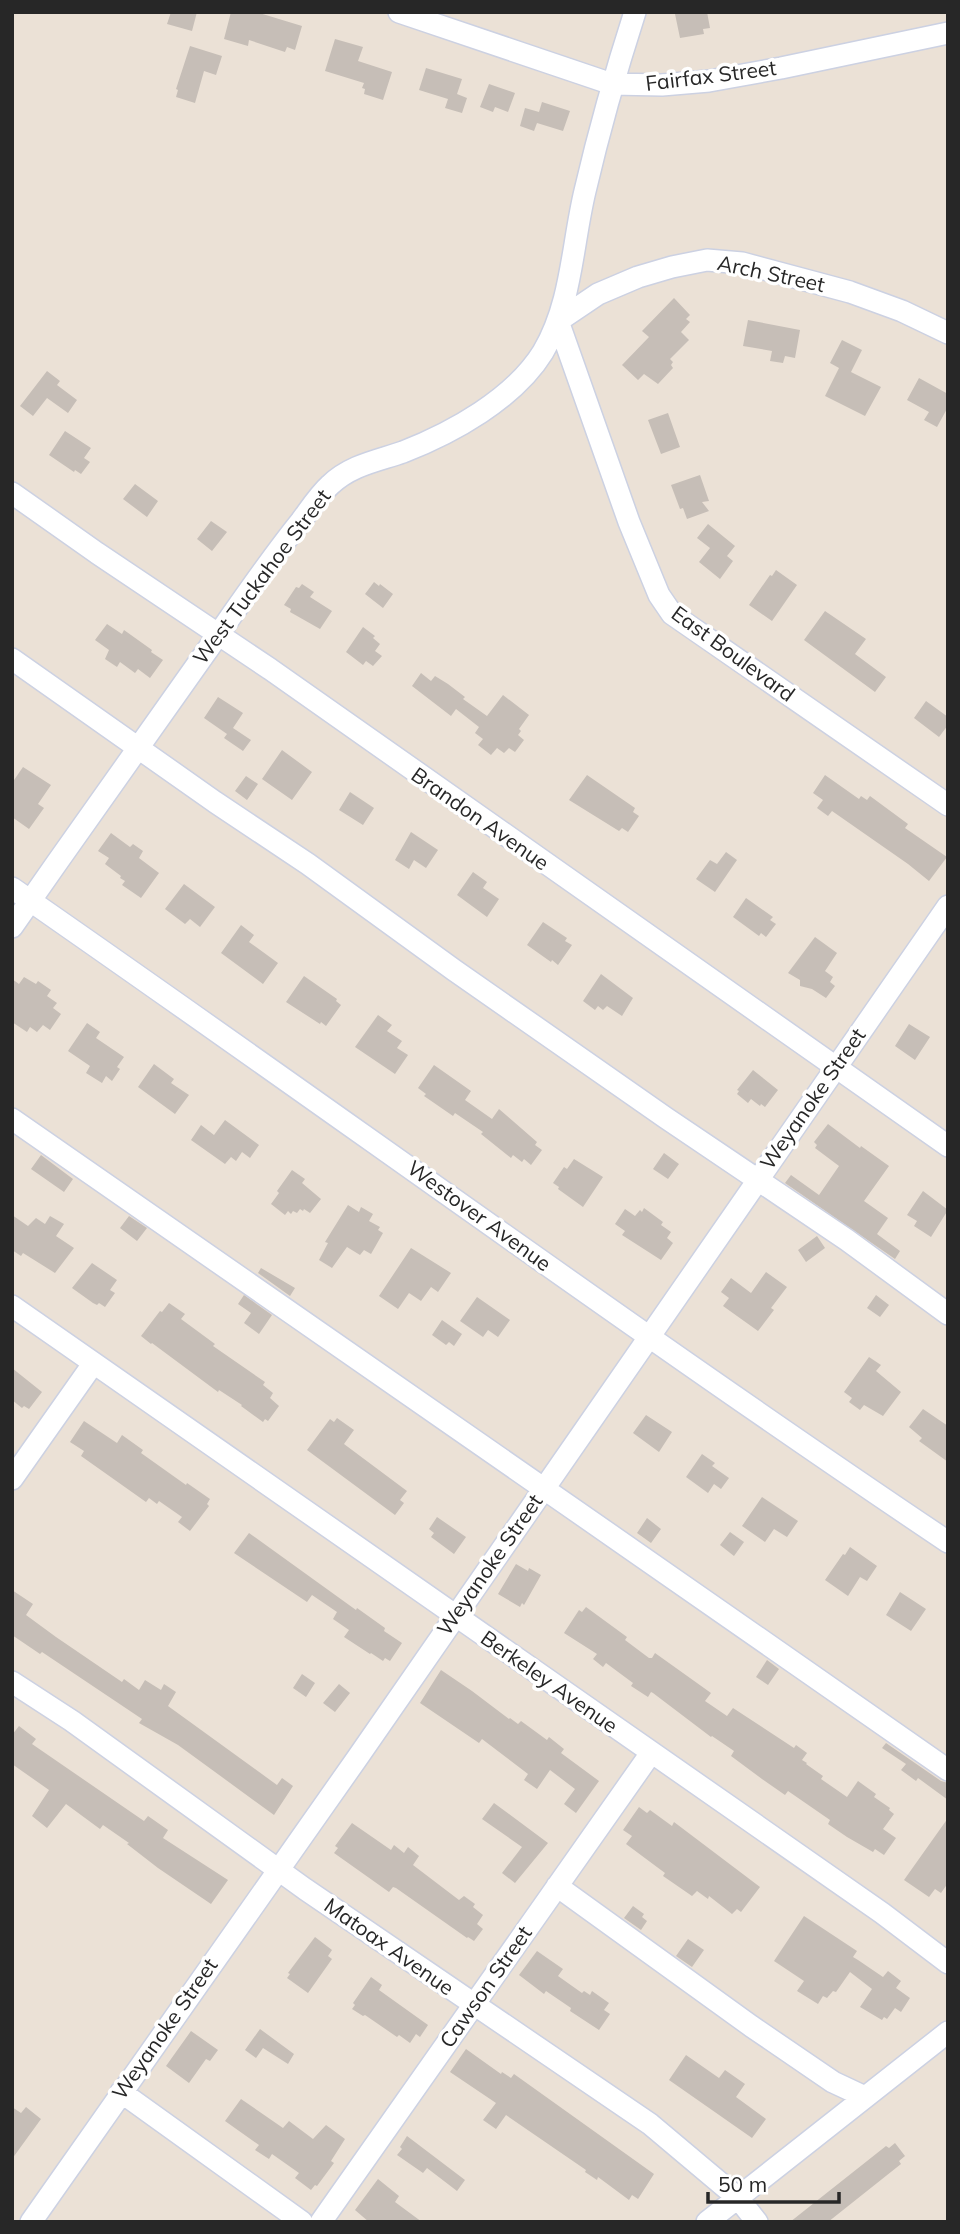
<svg xmlns="http://www.w3.org/2000/svg" width="960" height="2234" viewBox="0 0 960 2234" font-family="Mulish,sans-serif">
  <rect width="100%" height="100%" fill="#ebe1d6"/>
  <path fill="#c6beb7" d="M171,12H197L192,31L167,24Z
    M231,12H256L302,26L295,50L287,47L285,52L249,40L248,46L224,39Z
    M685,12H707L710,28L703,29L704,34L680,38L675,14Z
    M335,39L363,47L358,61L392,72L383,100L364,94L365,89L362,88L364,83L325,71Z
    M190,46L222,56L216,75L204,71L195,103L176,97L178,90L176,89Z
    M426,68L462,79L457,94L467,98L462,113L445,108L448,99L419,90Z
    M489,84L515,93L508,112L495,107L493,112L480,107Z
    M542,102L570,111L563,131L537,123L534,131L520,126L525,108L539,112Z
    M674,298L690,315L686,319L690,322L681,332L689,340L670,359L673,362L671,365L673,368L658,384L644,374L638,380L622,365L649,337L642,331Z
    M748,320L800,330L795,358L785,356L783,363L770,361L772,351L743,346Z
    M842,340L862,350L851,372L881,387L865,416L825,396L839,368L830,363Z
    M47,371L60,381L57,385L77,400L68,413L47,398L33,416L20,406Z
    M919,378L948,394V407L937,427L924,420L929,412L907,400Z
    M668,413L680,447L661,454L648,420Z
    M65,431L91,448L84,458L90,462L81,474L75,470L74,472L49,455Z
    M700,475L709,501L702,502L709,511L687,519L683,508L680,509L671,485Z
    M135,484L158,501L147,517L123,499Z
    M211,521L227,532L212,551L197,539Z
    M708,524L735,546L727,556L733,561L720,579L699,562L710,548L697,538Z
    M776,570L797,585L772,621L749,605L770,575L772,576Z
    M374,582L379,586L380,584L393,594L383,608L365,594Z
    M302,584L314,592L310,597L332,611L320,629L290,612L291,609L284,605L296,587L299,588Z
    M825,611L866,639L855,654L886,677L875,692L804,640Z
    M107,624L122,634L124,630L152,650L151,652L163,660L150,678L138,669L135,673L120,662L117,667L105,659L109,650L95,640Z
    M363,627L375,636L373,638L380,644L375,651L382,656L373,666L366,661L363,665L346,652Z
    M421,673L431,681L435,676L448,684L465,697L463,699L487,716L503,695L529,715L519,729L521,731L518,735L524,740L515,752L509,748L504,753L497,748L491,755L478,745L483,739L475,733L479,727L456,709L451,716L412,686Z
    M218,697L243,713L233,728L251,740L243,751L224,738L227,734L204,718Z
    M926,701L948,717V725L939,737L914,718Z
    M282,750L312,772L292,800L262,779Z
    M23,767L51,785L38,804L44,808L29,829L12,817V783Z
    M587,775L635,808L633,812L639,816L628,832L622,828L619,831L569,800Z
    M825,775L859,799L861,796L867,800L870,796L908,824L905,828L947,857L929,881L908,864L832,811L828,816L817,808L823,800L813,793Z
    M246,776L258,784L247,800L235,791Z
    M350,792L374,808L363,825L339,810Z
    M411,832L438,850L426,868L414,860L409,869L395,860Z
    M111,833L130,847L133,844L143,851L139,858L159,873L141,898L122,885L125,881L120,878L121,876L105,864L109,858L98,851Z
    M726,852L737,860L715,892L696,879L710,860L717,864Z
    M473,872L487,882L483,888L499,899L487,917L457,895Z
    M184,884L215,907L200,927L190,919L185,924L165,909Z
    M746,898L773,917L770,920L776,924L766,937L761,933L759,936L733,917Z
    M543,922L567,938L565,941L572,945L558,965L552,960L551,962L527,945Z
    M241,925L254,935L249,942L278,963L263,984L221,953Z
    M815,937L837,953L825,971L833,977L830,982L835,986L826,998L812,989L800,986V980L788,973Z
    M601,974L633,998L622,1016L607,1006L603,1010L598,1006L595,1010L583,1001Z
    M304,976L337,999L336,1001L341,1005L326,1026L321,1022L320,1024L286,1002Z
    M24,977L36,984L38,981L51,990L47,996L57,1003L53,1008L61,1014L50,1030L43,1025L37,1032L30,1027L27,1032L12,1022V979L19,984Z
    M378,1015L392,1025L387,1031L402,1041L397,1048L408,1055L395,1074L355,1047Z
    M87,1023L100,1032L96,1038L124,1057L117,1067L120,1069L112,1081L106,1076L102,1083L86,1073L90,1066L68,1051Z
    M909,1024L930,1037L915,1060L895,1046Z
    M154,1064L174,1079L171,1083L189,1095L175,1114L138,1087Z
    M434,1065L471,1091L465,1100L492,1119L499,1109L537,1142L535,1145L542,1150L531,1165L524,1159L522,1162L513,1155L511,1158L481,1134L483,1132L455,1113L453,1116L424,1096L426,1094L418,1088Z
    M753,1070L778,1090L765,1107L761,1104L760,1106L751,1099L748,1103L737,1094L739,1091L737,1090Z
    M225,1120L259,1145L250,1158L242,1152L236,1161L231,1157L225,1164L191,1140L201,1125L214,1135Z
    M828,1124L860,1148L861,1146L889,1166L864,1201L888,1218L877,1234L900,1251L895,1259L785,1183L791,1175L819,1195L839,1166L815,1148L817,1145L814,1142Z
    M664,1153L679,1164L668,1179L653,1169Z
    M41,1155L73,1179L64,1192L31,1169Z
    M574,1159L603,1177L583,1207L558,1189L559,1187L553,1183L564,1167L567,1169Z
    M292,1170L305,1179L302,1183L321,1199L310,1213L304,1209L303,1211L300,1209L297,1213L293,1211L291,1214L288,1211L285,1215L271,1204L279,1193L277,1191Z
    M923,1191L948,1210L931,1237L914,1226L917,1221L907,1215Z
    M348,1205L359,1212L361,1207L373,1214L369,1221L380,1227L378,1230L383,1233L371,1254L364,1250L360,1255L347,1247L332,1268L319,1260L328,1243L325,1242Z
    M644,1208L663,1222L661,1225L671,1232L667,1238L673,1243L661,1260L622,1235L625,1231L615,1224L625,1209L635,1216L640,1210L642,1212Z
    M12,1215L28,1226L36,1218L45,1224L50,1216L64,1224L56,1236L74,1248L55,1273L23,1253L21,1256L12,1250Z
    M129,1216L147,1228L137,1241L120,1228Z
    M817,1236L825,1248L806,1262L798,1250Z
    M411,1248L451,1273L438,1292L431,1287L421,1301L409,1293L398,1309L379,1296Z
    M92,1263L117,1280L110,1290L115,1293L105,1307L99,1303L97,1305L93,1303L72,1288Z
    M261,1268L295,1288L290,1296L258,1273Z
    M766,1272L787,1287L771,1308L774,1310L758,1331L723,1306L729,1298L721,1292L731,1278L751,1293Z
    M244,1295L272,1315L259,1334L244,1323L251,1313L238,1304Z
    M876,1295L889,1305L880,1317L867,1308Z
    M477,1297L510,1320L498,1337L488,1330L483,1337L460,1321Z
    M169,1303L185,1314L181,1319L215,1344L213,1346L265,1382L263,1385L273,1393L270,1398L279,1406L268,1421L265,1419L263,1422L241,1406L242,1405L219,1390L218,1392L152,1343L151,1344L141,1336L160,1311L162,1312Z
    M442,1320L462,1334L454,1346L449,1342L446,1345L432,1335Z
    M869,1357L881,1365L876,1371L901,1392L883,1416L864,1405L860,1410L849,1402L852,1398L844,1392Z
    M12,1368L42,1392L29,1409L24,1406L22,1408L12,1400Z
    M923,1409L948,1426V1462L919,1441L922,1438L909,1427Z
    M646,1415L672,1432L659,1452L633,1433Z
    M337,1418L354,1430L344,1444L407,1491L400,1500L404,1503L395,1515L307,1450L330,1419L334,1422Z
    M84,1421L117,1443L122,1435L143,1450L141,1453L186,1485L187,1483L210,1499L207,1504L209,1506L190,1531L178,1522L182,1517L159,1501L157,1504L149,1498L146,1502L81,1456L84,1451L70,1442Z
    M702,1454L715,1463L712,1466L729,1478L721,1489L714,1484L708,1493L686,1477Z
    M762,1497L798,1521L787,1537L774,1529L765,1542L742,1526Z
    M437,1517L466,1537L454,1554L431,1537L434,1533L429,1529Z
    M647,1518L661,1529L651,1543L637,1533Z
    M730,1532L744,1542L734,1556L720,1545Z
    M249,1533L356,1610L357,1608L385,1628L384,1631L402,1643L390,1661L385,1658L383,1661L371,1653L370,1654L344,1637L349,1630L333,1619L337,1612L312,1595L307,1602L234,1553Z
    M850,1547L877,1566L867,1581L860,1577L848,1596L825,1580L843,1554L845,1555Z
    M516,1564L528,1571L529,1568L541,1575L524,1605L522,1603L520,1607L498,1594Z
    M12,1590L33,1604L26,1615L56,1637L122,1682L124,1679L139,1690L145,1680L161,1690L164,1684L176,1692L168,1706L277,1785L282,1778L293,1786L274,1815L178,1745L139,1723L142,1719L42,1652L40,1654L12,1635Z
    M900,1592L926,1609L911,1631L886,1615Z
    M586,1607L627,1637L625,1640L649,1658H652L655,1653L711,1693L705,1701L727,1716L733,1708L794,1748L796,1745L807,1753L802,1760L807,1763L806,1764L823,1776L821,1779L847,1797L858,1781L876,1794L874,1797L890,1808L889,1810L894,1814L883,1829L896,1838L884,1855L875,1849L873,1852L847,1837L828,1824L830,1820L788,1791L785,1795L762,1779L731,1756L734,1751L712,1736L711,1737L653,1693L651,1692L648,1697L631,1686L633,1683L606,1663L603,1667L593,1659L597,1654L564,1633L579,1610L582,1612Z
    M767,1660L779,1669L768,1685L756,1677Z
    M441,1670L472,1691L509,1719L510,1718L518,1724L521,1721L547,1740L549,1737L564,1749L561,1753L599,1781L576,1813L564,1804L575,1789L550,1770L537,1789L524,1780L528,1774L482,1739L479,1743L420,1703Z
    M302,1674L315,1683L306,1697L293,1688Z
    M339,1684L350,1693L335,1712L323,1703Z
    M19,1726L36,1739L32,1744L144,1821L148,1816L168,1830L163,1838L228,1880L211,1904L158,1868L127,1844L129,1843L103,1825L100,1829L66,1804L47,1828L32,1816L49,1790L12,1764V1735Z
    M886,1743L941,1781L948,1783V1800L918,1778L916,1781L901,1770L906,1764L882,1748Z
    M494,1803L548,1843L515,1883L502,1873L522,1847L482,1819Z
    M639,1807L647,1813L650,1810L672,1826L674,1822L760,1887L741,1912L737,1909L732,1914L709,1896L708,1899L697,1891L692,1896L663,1876L665,1873L626,1844L632,1836L623,1830Z
    M948,1818V1883L941,1893L935,1889L929,1897L904,1880Z
    M352,1823L391,1850L394,1845L404,1853L408,1847L419,1856L413,1865L459,1900L464,1896L475,1904L473,1907L483,1915L477,1924L483,1929L474,1941L468,1937L467,1938L396,1888L393,1887L389,1892L334,1853L338,1848L335,1846Z
    M633,1906L644,1914L642,1917L647,1921L641,1930L624,1918Z
    M804,1916L857,1951L853,1957L858,1960L883,1977L888,1971L901,1981L896,1988L910,1998L901,2012L895,2008L887,2019L884,2017L882,2020L860,2007L872,1989L850,1972L836,1992L833,1991L827,1998L823,1996L818,2004L797,1991L804,1981L774,1961Z
    M315,1937L332,1950L328,1956L332,1959L308,1993L287,1978L290,1974L288,1973Z
    M688,1939L704,1950L692,1967L676,1956Z
    M537,1951L563,1969L558,1976L582,1993L584,1991L590,1995L592,1991L609,2003L604,2010L610,2014L599,2030L570,2011L571,2008L546,1991L544,1994L519,1975Z
    M371,1977L382,1985L379,1990L428,2025L420,2037L416,2034L410,2043L399,2035L397,2037L365,2015L363,2016L352,2009L355,2005L353,2003Z
    M260,2029L294,2054L288,2064L263,2048L256,2058L245,2050Z
    M191,2031L218,2050L210,2061L206,2059L189,2083L166,2066Z
    M466,2049L501,2074L502,2072L511,2078L514,2074L654,2174L638,2199L632,2195L629,2200L598,2177L597,2180L585,2172L586,2170L506,2115L496,2129L483,2120L496,2103L450,2072Z
    M686,2055L719,2078L725,2070L745,2084L736,2097L766,2119L752,2138L669,2080Z
    M241,2099L283,2128L289,2121L313,2139L326,2125L345,2139L331,2161L334,2163L317,2186L315,2185L311,2190L295,2178L299,2173L272,2154L269,2159L255,2150L259,2145L225,2121Z
    M12,2107L21,2113L26,2107L41,2119L12,2159Z
    M407,2136L465,2180L457,2191L427,2168L423,2173L397,2155L402,2149L400,2147Z
    M895,2143L905,2156L899,2161L901,2164L828,2222H790L886,2146L889,2148Z
    M378,2179L399,2196L395,2202L422,2222H369L355,2210Z"/>
  <g fill="none" stroke-linecap="round" stroke-linejoin="round">
    <g stroke="#ccd1e2" stroke-width="24">
      <path id="minor" d="M399,12L612,84L662,85L709,81L781,68L948,33
        M948,333L902,311L850,292L742,263L707,260L672,267L638,277L598,294L558,321L629,522L659,595L672,614L948,805
        M12,493L97,553L270,669L948,1146
        M12,659L215,802L308,864L454,970L666,1118L847,1240L948,1314
        M12,888C325,1105 632,1330 948,1542
        M12,927C76,835 141,744 206,652C237,608 267,563 301,521C310,509 319,495 330,485C351,465 377,461 403,452C452,433 514,399 543,352C572,303 572,245 585,191C599,131 616,71 635,12
        M12,1119C325,1335 636,1553 948,1770
        M12,1306L882,1913L948,1963
        M12,1479L93,1364
        M12,1682L72,1721L305,1889L650,2124L738,2198L757,2222
        M557,1886L751,2026L833,2082L865,2097
        M121,2092L302,2222
        M31,2222L358,1757L948,906
        M321,2222L651,1753
        M707,2222L948,2032"/>
    </g>
    <use href="#minor" stroke="#fff" stroke-width="21"/>
  </g>
  <g text-anchor="middle" stroke-width="7" stroke-linejoin="round" paint-order="stroke">
    <g font-size="21" fill="#272727" stroke="#fff">
      <text transform="translate(711 76) rotate(-7)" y="7">Fairfax Street</text>
      <text transform="translate(771 274) rotate(12)" y="7">Arch Street</text>
      <text transform="translate(262 577) rotate(-53)" y="7">West Tuckahoe Street</text>
      <text transform="translate(733 654) rotate(36)" y="7">East Boulevard</text>
      <text transform="translate(480 819) rotate(35)" y="7">Brandon Avenue</text>
      <text transform="translate(813 1099) rotate(-55)" y="7">Weyanoke Street</text>
      <text transform="translate(479 1216) rotate(36)" y="7">Westover Avenue</text>
      <text transform="translate(490 1565) rotate(-55)" y="7">Weyanoke Street</text>
      <text transform="translate(549 1682) rotate(35)" y="7">Berkeley Avenue</text>
      <text transform="translate(389 1947) rotate(35)" y="7">Matoax Avenue</text>
      <text transform="translate(486 1987) rotate(-55)" y="7">Cawson Street</text>
      <text transform="translate(165 2029) rotate(-55)" y="7">Weyanoke Street</text>
    </g>
  </g>
  <rect width="960" height="2234" fill="none" stroke="#272727" stroke-width="28"/>
  <path d="M708 2192v10h131v-10" fill="none" stroke="#272727" stroke-width="3.5"/>
  <text x="718" y="2192" font-size="21" fill="#272727" stroke="#ffffff" stroke-width="5" paint-order="stroke">50 m</text>
</svg>
